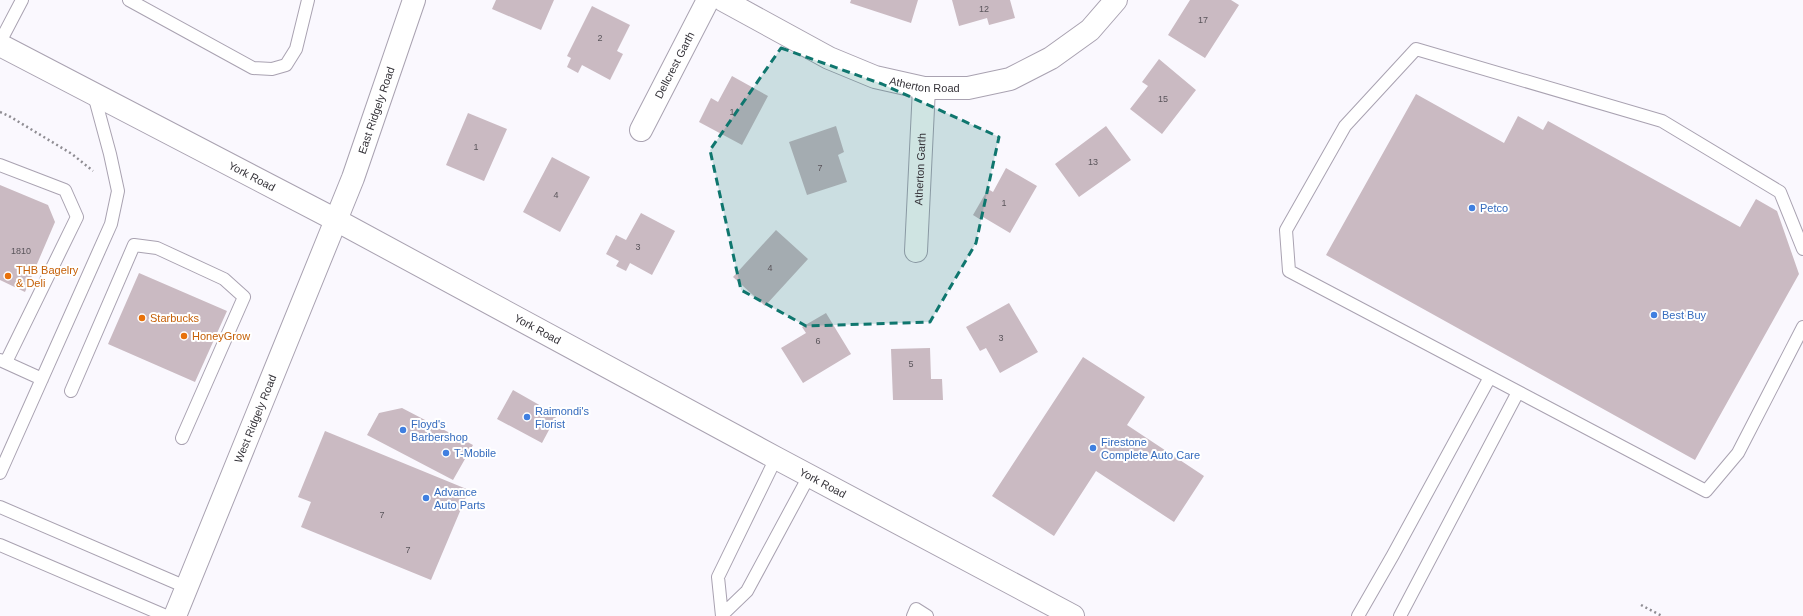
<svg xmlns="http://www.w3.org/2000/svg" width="1803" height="616" viewBox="0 0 1803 616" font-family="Arial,sans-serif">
  <rect width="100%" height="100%" fill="#faf8fe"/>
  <path fill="#cabac2" d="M496,0H554L541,30L492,9Z
    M851,0H918L911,23L850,3Z
    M952,0H1010L1015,18L989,25L987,18L959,26Z
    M1190,0H1231L1239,5L1205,58L1168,35Z
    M592,6L630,25L617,51L623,54L610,80L582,65L578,73L567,67L571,58L567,56Z
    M1159,59L1196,90L1162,134L1130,109L1148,86L1142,82Z
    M732,76L768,96L742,145L699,122L711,98L718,102Z
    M1416,94L1504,143L1518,116L1543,130L1548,121L1740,227L1756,199L1777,211L1799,274L1695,460L1326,255Z
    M468,113L507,129L484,181L446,165Z
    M836,126L844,152L838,155L847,182L807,195L789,142Z
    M1106,126L1131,160L1079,197L1055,164Z
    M552,157L590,177L560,232L523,212Z
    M1006,168L1037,186L1010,233L983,217L981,220L973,215L988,189L993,192Z
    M0,185L48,205L55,222L25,292L0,280Z
    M641,213L675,231L652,275L630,263L626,271L616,266L619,261L606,254L616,235L626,240Z
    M776,230L808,259L765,306L733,277Z
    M139,273L227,311L195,382L108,344Z
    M1009,303L1038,352L1000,373L986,348L980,351L966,327Z
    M826,313L851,354L803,383L781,348L806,333L802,327Z
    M930,348L931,379H942L943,400H893L891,349Z
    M1083,357L1145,397L1127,425L1204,476L1174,522L1096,471L1054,536L992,496Z
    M513,390L557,415L542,443L497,419Z
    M402,408L473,445L453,480L367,435L379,413Z
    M325,431L469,490L431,580L301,527L311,502L298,497Z"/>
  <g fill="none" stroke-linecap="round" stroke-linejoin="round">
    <g stroke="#a9a2b1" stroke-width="14">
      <path id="service" d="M129,0L253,68L272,69L286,65L296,49L308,0
        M0,42L22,0
        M0,165L65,190L77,217L6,362
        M1803,249L1780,192L1662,121L1416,49L1345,126L1286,230L1289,271L1706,491L1738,453L1803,327
        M0,360L42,379
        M71,391L134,245L157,248L224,279L244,297L182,438
        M0,473L111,224L118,191L110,154L94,95
        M0,507L186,587
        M0,545L166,616
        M722,615L747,591L809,476
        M722,616L718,577L776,458
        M913,616L916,609L927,616
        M1358,616L1393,555L1490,377
        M1400,616L1518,392"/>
    </g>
    <g stroke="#a9a2b1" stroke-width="24">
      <g id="minor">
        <path id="s1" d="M723,0L829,58L875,77L924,88H968L1010,79L1051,58L1090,30L1116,0"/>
        <path id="s2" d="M641,130L708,0"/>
        <path id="s3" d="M916,251L924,88"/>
        <path id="s4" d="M175,616L336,220"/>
      </g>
    </g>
    <g stroke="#a9a2b1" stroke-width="24">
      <g id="tertiary">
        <path id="s5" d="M336,220L353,178L414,0"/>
      </g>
    </g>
    <g stroke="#a9a2b1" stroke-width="24">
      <g id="primary">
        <path id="s6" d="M0,45L336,220L776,458L1073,616"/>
      </g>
    </g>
    <path stroke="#8f8d93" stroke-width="2.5" stroke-dasharray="2 3" stroke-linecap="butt" d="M0,112L9,116L72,154L93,171
      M1641,605L1662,616"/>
    <use href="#service" stroke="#fff" stroke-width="12"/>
    <use href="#minor" stroke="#fff" stroke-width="22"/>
    <use href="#tertiary" stroke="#fff" stroke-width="22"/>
    <use href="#primary" stroke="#fff" stroke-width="22"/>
  </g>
  <path fill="#0f766e" fill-opacity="0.2" stroke="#0f766e" stroke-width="3" stroke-dasharray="8 5" stroke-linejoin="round" d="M781,48L882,84L999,137L976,243L930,322L806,326L741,290L710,150Z"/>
  <g fill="#3f7fe0" stroke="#fff" stroke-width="1.5">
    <circle cx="1472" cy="208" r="4"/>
    <circle cx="1654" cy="315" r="4"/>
    <circle cx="527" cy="417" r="4"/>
    <circle cx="403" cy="430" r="4"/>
    <circle cx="1093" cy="448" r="4"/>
    <circle cx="446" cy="453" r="4"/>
    <circle cx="426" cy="498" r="4"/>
  </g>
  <g fill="#e8710a" stroke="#fff" stroke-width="1.5">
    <circle cx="8" cy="276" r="4"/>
    <circle cx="142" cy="318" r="4"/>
    <circle cx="184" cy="336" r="4"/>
  </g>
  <g text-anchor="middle" stroke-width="4" stroke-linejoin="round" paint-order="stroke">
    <g font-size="9" fill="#5a555b">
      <text x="984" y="12">12</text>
      <text x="1203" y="23">17</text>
      <text x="600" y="41">2</text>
      <text x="1163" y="102">15</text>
      <text x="732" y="115">1</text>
      <text x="476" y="150">1</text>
      <text x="1093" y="165">13</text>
      <text x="820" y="171">7</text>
      <text x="556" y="198">4</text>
      <text x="1004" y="206">1</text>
      <text x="638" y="250">3</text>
      <text x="21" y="254">1810</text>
      <text x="770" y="271">4</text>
      <text x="1001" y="341">3</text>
      <text x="818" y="344">6</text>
      <text x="911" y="367">5</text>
      <text x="382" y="518">7</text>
      <text x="408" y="553">7</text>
    </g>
    <g font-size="11" fill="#353339" stroke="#fff">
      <text dy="4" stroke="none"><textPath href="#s2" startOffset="73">Dellcrest Garth</textPath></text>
      <text dy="4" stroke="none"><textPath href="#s1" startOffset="221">Atherton Road</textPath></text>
      <text dy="4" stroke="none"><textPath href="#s5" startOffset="117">East Ridgely Road</textPath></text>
      <text dy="4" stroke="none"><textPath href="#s3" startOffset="82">Atherton Garth</textPath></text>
      <text dy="4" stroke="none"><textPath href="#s6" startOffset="284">York Road</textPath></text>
      <text dy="4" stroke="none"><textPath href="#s6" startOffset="608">York Road</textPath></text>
      <text dy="4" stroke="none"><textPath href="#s4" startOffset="213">West Ridgely Road</textPath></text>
      <text dy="4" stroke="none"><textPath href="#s6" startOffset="932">York Road</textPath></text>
    </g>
    <g font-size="11" fill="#366cbe" stroke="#fff" text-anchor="start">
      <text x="1480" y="212">Petco</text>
      <text x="1662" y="319">Best Buy</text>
      <text x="535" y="415">Raimondi's<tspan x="535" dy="13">Florist</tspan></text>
      <text x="411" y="428">Floyd's<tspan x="411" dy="13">Barbershop</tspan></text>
      <text x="1101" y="446">Firestone<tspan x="1101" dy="13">Complete Auto Care</tspan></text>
      <text x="454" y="457">T-Mobile</text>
      <text x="434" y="496">Advance<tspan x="434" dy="13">Auto Parts</tspan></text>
    </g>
    <g font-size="11" fill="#c56008" stroke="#fff" text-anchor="start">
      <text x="16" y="274">THB Bagelry<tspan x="16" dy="13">&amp; Deli</tspan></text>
      <text x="150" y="322">Starbucks</text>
      <text x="192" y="340">HoneyGrow</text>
    </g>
  </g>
</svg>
